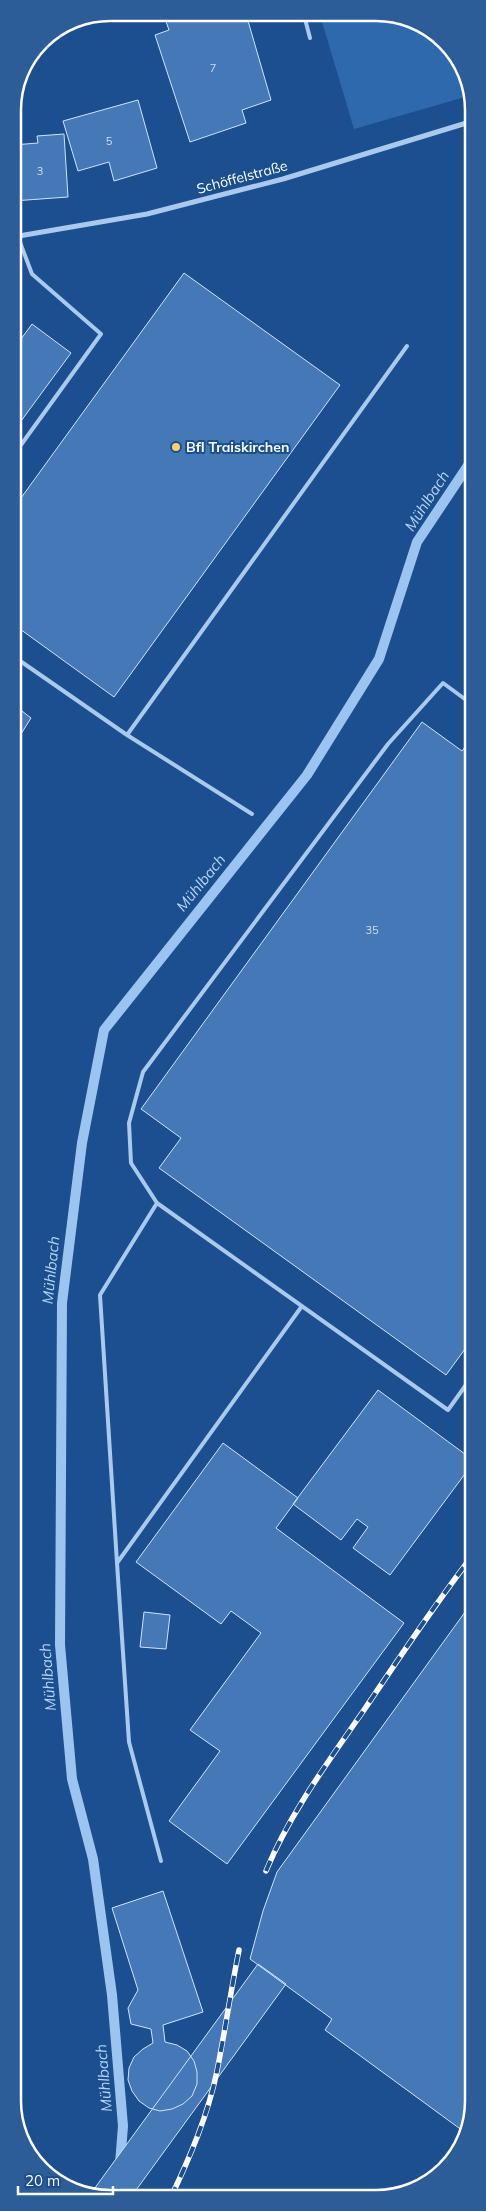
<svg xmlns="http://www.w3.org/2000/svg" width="486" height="2211" viewBox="0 0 486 2211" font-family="Mulish,sans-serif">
  <rect width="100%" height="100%" fill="#1b4f8f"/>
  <path fill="#2e69ad" d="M320,15L401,16L450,46L472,95L354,129Z"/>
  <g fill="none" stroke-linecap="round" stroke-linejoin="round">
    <path stroke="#9cc4f0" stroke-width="10" d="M120,2164L123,2126L112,1995L93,1859L72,1779L60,1645L62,1303L82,1143L104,1030L307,775L379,659L417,542L473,458"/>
  </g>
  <path fill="#4478b7" stroke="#cfe3fa" d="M163,13L246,14L271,100L242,110L246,123L190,142L155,35L169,30Z
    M138,100L157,168L114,181L109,162L78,171L63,121Z
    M64,134L68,197L13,201V145L38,143L37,136Z
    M184,273L340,385L114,697L13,624V509Z
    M32,324L71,353L13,432V350Z
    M13,704L31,718L21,734L13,733Z
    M422,722L462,751L473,736V1338L446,1375L159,1168L181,1138L141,1109Z
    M378,1390L473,1460V1463L390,1575L353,1548L368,1527L357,1519L341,1540L293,1504Z
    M223,1443L298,1498L276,1528L404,1623L227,1864L169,1821L220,1751L190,1730L261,1633L231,1611L221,1624L136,1562Z
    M473,1601V2107L463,2131L325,2030L332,2019L250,1959L263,1911L277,1872Z
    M144,1612L170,1615L166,1649L140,1647Z
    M163,1891L203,2012L163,2025L165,2042L177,2045L187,2051L194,2061L197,2072V2084L192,2096L183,2104L172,2109L160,2111L149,2108L139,2101L132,2091L128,2080L129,2068L134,2057L143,2049L153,2043L151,2029L131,2024L128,2008L138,1990L112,1908Z
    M258,1964L286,1984L131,2197L89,2196Z"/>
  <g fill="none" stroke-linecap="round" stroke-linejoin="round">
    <path stroke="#a9c9ee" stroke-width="4" d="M304,15L310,38
      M13,456L101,334L32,274L18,237
      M13,656L127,735L407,346
      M473,705L443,683L388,744L143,1072L129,1123L131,1163L157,1203L448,1410L473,1375
      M127,735L252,814
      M157,1203L100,1295L117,1563L302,1306
      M117,1563L129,1742L161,1861"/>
    <path stroke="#a9c9ee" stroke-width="5" d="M13,237L147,214L283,179L473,121"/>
    <g stroke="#fff" stroke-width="5.5">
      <path id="rail" d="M266,1871C290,1813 328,1762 364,1710C400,1657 434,1605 473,1555
        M171,2197C190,2157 208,2115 217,2071C225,2031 231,1990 239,1950"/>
    </g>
    <use href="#rail" stroke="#1b4f8f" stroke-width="4" stroke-dasharray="11" stroke-linecap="butt"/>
  </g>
  <circle fill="#ffd166" stroke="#1b4f8f" stroke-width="2" cx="176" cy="447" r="5"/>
  <g text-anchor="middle" stroke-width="4" stroke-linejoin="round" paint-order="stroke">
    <g font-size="11" fill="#d0dded">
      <text x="213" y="72">7</text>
      <text x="109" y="145">5</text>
      <text x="40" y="175">3</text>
      <text x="372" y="934">35</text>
    </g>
    <g font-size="14" fill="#fff" stroke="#1b4f8f">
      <text transform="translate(242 177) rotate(-15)" y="5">Schöffelstraße</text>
    </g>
    <g font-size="14" font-weight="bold" fill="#fff" stroke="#1b4f8f" text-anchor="start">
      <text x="186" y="452">BfI Traiskirchen</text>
    </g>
    <g font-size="15" font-style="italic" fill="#b5d3f5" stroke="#1b4f8f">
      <text transform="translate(427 501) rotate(-57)" y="5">Mühlbach</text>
      <text transform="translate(201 883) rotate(-51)" y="5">Mühlbach</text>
      <text transform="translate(51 1270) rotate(-84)" y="5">Mühlbach</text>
      <text transform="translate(48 1677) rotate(-95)" y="5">Mühlbach</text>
      <text transform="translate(104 2078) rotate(-95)" y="5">Mühlbach</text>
    </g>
  </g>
  <path d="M0 0H486V2211H0ZM110 21H376A89 89 0 0 1 465 110V2101A89 89 0 0 1 376 2190H110A89 89 0 0 1 21 2101V110A89 89 0 0 1 110 21Z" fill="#2d5d98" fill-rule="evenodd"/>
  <path fill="none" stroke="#fff" stroke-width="2.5" d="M110 21H376A89 89 0 0 1 465 110V2101A89 89 0 0 1 376 2190H110A89 89 0 0 1 21 2101V110A89 89 0 0 1 110 21Z"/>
  <path d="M18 2186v8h95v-8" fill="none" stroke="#ffffff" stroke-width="2.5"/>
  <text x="25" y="2186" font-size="15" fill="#ffffff" stroke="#1b4f8f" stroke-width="4" paint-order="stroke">20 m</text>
</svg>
